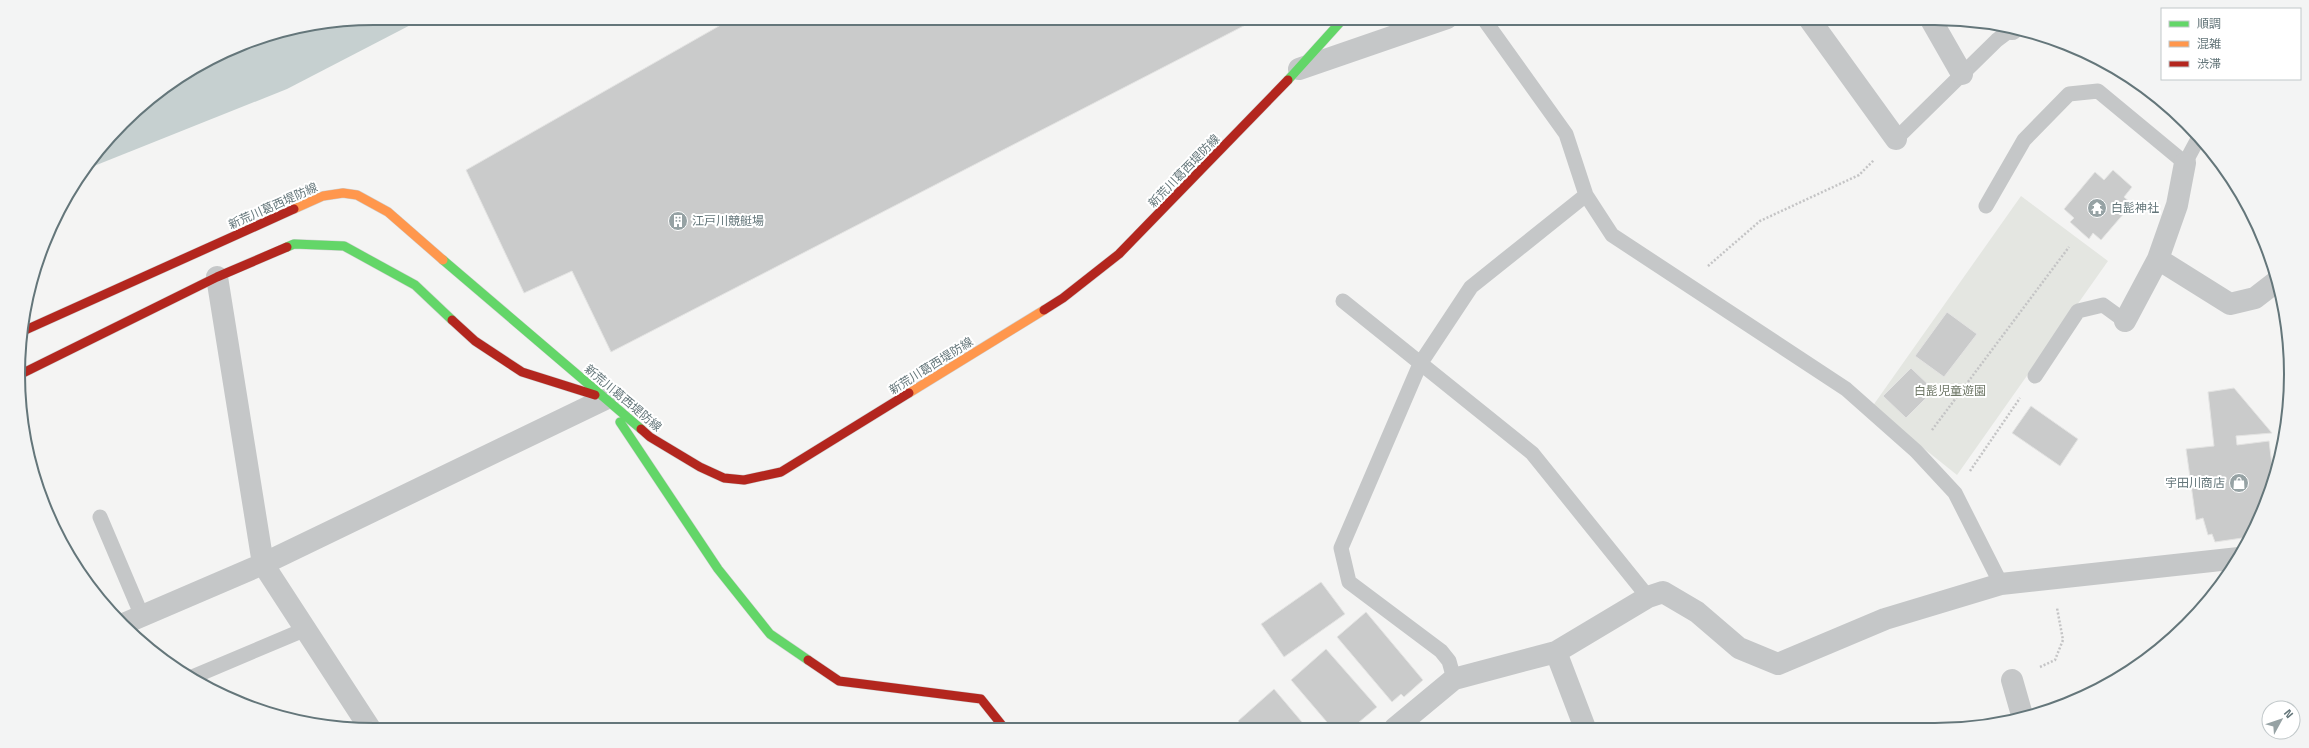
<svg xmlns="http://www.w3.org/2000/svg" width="2309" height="748" viewBox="0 0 2309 748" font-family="'Titillium Web','Noto Sans JP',sans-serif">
  <rect width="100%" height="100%" fill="#f4f4f3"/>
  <path fill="#e4e6e1" d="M2021,196L2108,261L1957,475L1872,407Z
    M2289,351L2291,374L2286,420L2283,354Z"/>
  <path fill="#c6d0d0" d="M374,18H424L287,89L84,170L91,157L139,106L238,45L305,25Z"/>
  <path fill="#cacbcb" stroke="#e4e4e3" d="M733,18H1259L611,352L572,271L524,293L466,170Z
    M2113,170L2132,187L2124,197L2132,204L2101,240L2093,233L2089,239L2070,222L2074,218L2064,209L2095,172L2104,180Z
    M1947,312L1977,334L1944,377L1915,356Z
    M1911,368L1934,390L1906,418L1883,396Z
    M2234,388L2272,433L2236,436L2237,445L2269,441L2273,473L2249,537L2215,542L2212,534L2208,535L2203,518L2196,520L2186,449L2214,446L2208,392Z
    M2031,406L2078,439L2060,466L2012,433Z
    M1321,582L1345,614L1284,657L1261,624Z
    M1366,612L1423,680L1404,697L1401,694L1392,702L1337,637Z
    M1326,649L1377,707L1352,728H1332L1291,680Z
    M1274,689L1307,728H1245L1238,721Z"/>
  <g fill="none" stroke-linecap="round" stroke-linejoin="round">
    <g stroke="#cfd0d0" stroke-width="10">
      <path id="fast" d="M1288,80L1344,18
        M287,247L294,244L344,246L415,285L452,320
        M443,260L641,429
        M620,422L718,569L770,634L808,660"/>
    </g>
    <g stroke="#cfd0d0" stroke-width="10">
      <path id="slow" d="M294,209L323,196L343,193L357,195L388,212L443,260
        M909,393L1044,310"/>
    </g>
    <g stroke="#cfd0d0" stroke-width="10">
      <path id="jam" d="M1044,310L1063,298L1119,254L1288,80
        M452,320L475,341L522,372L595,395
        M21,332L294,209
        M19,375L217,277L287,247
        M641,429L650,437L700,467L724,478L744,480L781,472L909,393
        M808,660L839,681L981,699L1005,729"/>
    </g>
    <path stroke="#c4c4c5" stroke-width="2.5" stroke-dasharray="2 2" stroke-linecap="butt" d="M1708,266L1760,221L1859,175L1874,160
      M1932,430L2069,247
      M1970,471L2020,398
      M2040,667L2055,660L2063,640L2057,608"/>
    <path stroke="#c5c7c8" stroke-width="15" d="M1483,18L1566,134L1586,195L1612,235L1846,389L1916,451L1955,493L2001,584
      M1896,139L1997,40L2013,28
      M1986,206L2024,140L2069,94L2098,91L2185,163L2199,137
      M1343,301L1532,453L1648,597
      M2035,376L2078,311L2103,305L2125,321
      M100,517L142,616
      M190,678L306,629
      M1454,679L1449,661L1441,651L1349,582L1341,548L1420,364L1471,287L1586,195"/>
    <path stroke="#c5c7c8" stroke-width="22" d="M1930,18L1962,74
      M1810,20L1896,139
      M2010,26L2012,29
      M1299,69L1447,18
      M2158,259L2230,304L2255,298L2277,281
      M217,277L263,564L371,730
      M2125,321L2158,259L2177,205L2185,163
      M121,625L263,564L605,399
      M1556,652L1585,728
      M2012,680L2022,715
      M1395,728L1454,679L1556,652L1648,597L1663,592L1697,612L1739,648L1778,664L1885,619L2001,584L2239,558"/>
    <use href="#fast" stroke="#63d668" stroke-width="9"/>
    <use href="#slow" stroke="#ff974d" stroke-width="9"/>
    <use href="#jam" stroke="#b3261e" stroke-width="9"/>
  </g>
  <defs>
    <g id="temple-disc" transform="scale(1)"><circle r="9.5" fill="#96a2a4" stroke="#fff"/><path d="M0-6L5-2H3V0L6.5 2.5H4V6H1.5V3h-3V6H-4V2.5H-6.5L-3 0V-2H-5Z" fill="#fff"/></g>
    <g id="building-disc" transform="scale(1)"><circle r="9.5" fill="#96a2a4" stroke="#fff"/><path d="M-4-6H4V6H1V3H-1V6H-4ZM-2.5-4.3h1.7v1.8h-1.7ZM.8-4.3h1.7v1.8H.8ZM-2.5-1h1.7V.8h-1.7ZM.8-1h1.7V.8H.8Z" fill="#fff"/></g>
    <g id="shop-disc" transform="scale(1)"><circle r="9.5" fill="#96a2a4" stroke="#fff"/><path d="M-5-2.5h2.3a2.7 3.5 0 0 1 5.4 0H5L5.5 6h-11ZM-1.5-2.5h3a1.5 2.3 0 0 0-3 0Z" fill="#fff"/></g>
  </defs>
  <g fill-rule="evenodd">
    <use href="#temple-disc" x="2097" y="208"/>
    <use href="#building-disc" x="678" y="221"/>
    <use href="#shop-disc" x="2239" y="483"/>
  </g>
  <g text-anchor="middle" stroke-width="4" stroke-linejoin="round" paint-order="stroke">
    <g font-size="12" fill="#64767a" stroke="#fff">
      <text transform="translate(1184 171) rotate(-46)" y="4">新荒川葛西堤防線</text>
      <text transform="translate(273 206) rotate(-24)" y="4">新荒川葛西堤防線</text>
      <text transform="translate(931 366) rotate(-32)" y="4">新荒川葛西堤防線</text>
      <text transform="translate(623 398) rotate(40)" y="4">新荒川葛西堤防線</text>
    </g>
    <g font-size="12" fill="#64767a" stroke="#fff" text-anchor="start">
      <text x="2111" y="212">白髭神社</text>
      <text x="692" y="225">江戸川競艇場</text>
      <text x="2225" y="487" text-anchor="end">宇田川商店</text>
    </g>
    <g font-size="12" fill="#6e7766" stroke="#fff">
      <text x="1950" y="395">白髭児童遊園</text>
    </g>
  </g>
  <path d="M0 0H2309V748H0ZM374 25H1935A349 349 0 0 1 2284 374V374A349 349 0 0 1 1935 723H374A349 349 0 0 1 25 374V374A349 349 0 0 1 374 25Z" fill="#f3f4f4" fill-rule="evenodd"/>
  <path fill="none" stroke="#64767a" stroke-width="2" d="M374 25H1935A349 349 0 0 1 2284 374V374A349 349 0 0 1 1935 723H374A349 349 0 0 1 25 374V374A349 349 0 0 1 374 25Z"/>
  <rect x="2161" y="8" width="140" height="72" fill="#ffffff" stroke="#c1c8ca"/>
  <rect x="2169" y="21" width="20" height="6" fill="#63d668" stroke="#c1c8ca"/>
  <text x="2197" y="28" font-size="12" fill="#64767a">順調</text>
  <rect x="2169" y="41" width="20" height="6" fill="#ff974d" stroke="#c1c8ca"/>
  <text x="2197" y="48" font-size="12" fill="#64767a">混雑</text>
  <rect x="2169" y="61" width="20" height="6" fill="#b3261e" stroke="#c1c8ca"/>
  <text x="2197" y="68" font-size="12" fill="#64767a">渋滞</text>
  <g transform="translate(2281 720) rotate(50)"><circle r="19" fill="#ffffff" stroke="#c1c8ca"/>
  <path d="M0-3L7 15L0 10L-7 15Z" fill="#96a2a4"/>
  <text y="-6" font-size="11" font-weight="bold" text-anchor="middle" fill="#64767a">N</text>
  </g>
</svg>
